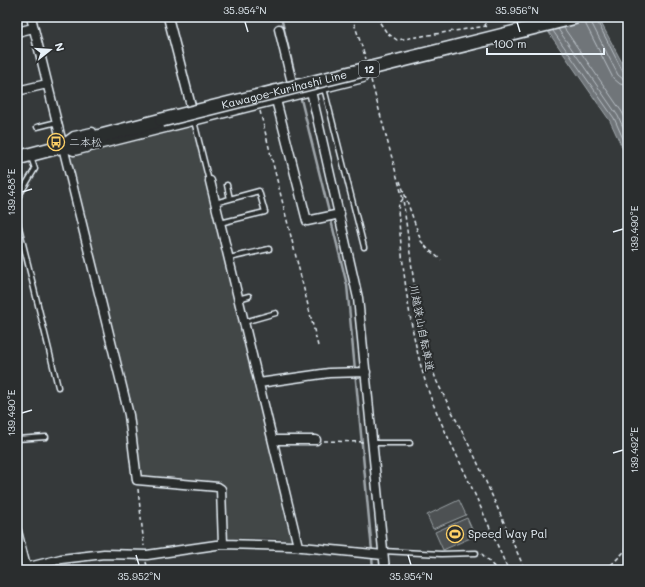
<svg xmlns="http://www.w3.org/2000/svg" width="645" height="587" viewBox="0 0 645 587" font-family="Mali,'Klee One',sans-serif">
  <rect width="100%" height="100%" fill="#35393a"/>
  <filter id="ink" filterUnits="userSpaceOnUse"><feTurbulence type="fractalNoise" baseFrequency=".025" numOctaves="2"/><feDisplacementMap in="SourceGraphic" scale="8" xChannelSelector="R" yChannelSelector="G"/><feConvolveMatrix kernelMatrix="1 2 1 2 8 2 1 2 1" color-interpolation-filters="sRGB"/></filter>
  <g filter="url(#ink)">
    <path fill="#424647" d="M193,124L212,200L296,541L266,538L225,539L224,484L141,478L139,477L89,239L90,238L71,159L73,154Z"/>
    <path fill="#4d5152" stroke="#9aa1a5" d="M459,500L466,515L433,529L427,515Z
      M467,518L475,536L443,550L435,532Z"/>
    <path fill="#707579" stroke="#a0a7ac" d="M538,17H598L628,74V160L610,121Z"/>
    <g fill="none" stroke-linecap="round" stroke-linejoin="round">
      <path stroke="#b8bfc5" stroke-width="1" d="M584,17L586,25L613,78L620,84L628,86
        M590,17L591,22L618,75L623,79L628,80
        M595,17L623,72L628,75
        M564,28L622,112L628,124
        M558,29L618,116L628,138
        M553,31L614,118L628,150"/>
      <path stroke="#a0a7ac" stroke-width="2.5" d="M281,17L297,83
        M300,95L347,285L372,551
        M372,556L373,570"/>
      <g stroke="#e8f1f8" stroke-width="7">
        <path id="lane" d="M324,88L364,247
          M194,121L209,181
          M37,127L57,122
          M227,185L230,199
          M17,199L35,169L31,157
          M215,203L259,191L265,212L220,223
          M17,219L58,387
          M229,258L269,249
          M238,299L249,296
          M244,322L276,313
          M17,439L46,437
          M372,443H410
          M383,551L441,554L476,553"/>
      </g>
      <g stroke="#e8f1f8" stroke-width="11">
        <path id="street" d="M31,17L129,415L137,480L218,487L221,489L223,544
          M168,17L191,106
          M279,29L294,91
          M17,32L33,28
          M17,91L47,84
          M311,91L358,298L385,570
          M276,100L307,221L340,214
          M66,142L74,136L92,132
          M63,146L74,151L363,78
          M210,181L298,546
          M259,383L329,373L366,372
          M273,440H316
          M17,531L26,567
          M17,570L61,559L104,554L147,555L223,544L292,546L383,555"/>
      </g>
      <g stroke="#e8f1f8" stroke-width="16">
        <path id="primary" d="M17,158L162,120"/>
      </g>
      <path stroke="#e8f1f8" stroke-width="1.5" stroke-dasharray="4 3" stroke-linecap="butt" d="M352,17L366,59
        M376,17L387,33L397,40L486,26L488,29
        M482,17L486,26
        M371,80L403,199L417,307L429,360L437,382L475,457L525,570
        M260,111L318,346
        M400,181L421,241L427,248L441,260
        M403,199L399,204L398,210C403,271 409,332 428,390C436,413 447,435 457,456C475,494 492,532 508,570
        M324,441L364,442
        M138,489L144,546
        M482,554L497,570
        M146,562L148,570
        M606,570L625,551L628,544"/>
      <use href="#lane" stroke="#2a2d2e" stroke-width="4"/>
      <use href="#street" stroke="#2a2d2e" stroke-width="8"/>
      <use href="#primary" stroke="#2a2d2e" stroke-width="13"/>
      <g stroke="#e8f1f8" stroke-width="16" stroke-linecap="butt">
        <g id="primary-bridge">
          <path id="s1" d="M162,120L576,17"/>
        </g>
      </g>
      <use href="#primary-bridge" stroke="#2a2d2e" stroke-width="13"/>
    </g>
  </g>
  <path fill="none" stroke="#e8f1f8" stroke-width="1.5" d="M245,22L248,32M517,22L520,32M22,192L32,189M613,232L623,229M22,413L32,410M613,453L623,450M136,555L139,565M408,555L411,565"/>
  <defs>
    <g id="bus-ring" transform="scale(0.9)"><circle r="9.5" fill="#2a2d2e" stroke="#ffd166" stroke-width="1.5"/><path d="M-5-6H5V4H4V6H2V4H-2V6H-4V4H-5ZM-3.5-4V0h7V-4ZM-3.5 1.2v1.5H-2V1.2ZM2 1.2v1.5H3.5V1.2Z" fill="#ffd166"/></g>
    <g id="stadium-ring" transform="scale(0.9)"><circle r="9.5" fill="#2a2d2e" stroke="#ffd166" stroke-width="1.5"/><path d="M0-5a6.5 5 0 1 0 0 10a6.5 5 0 1 0 0-10ZM-3.5-1.8h7v3.6h-7Z" fill="#ffd166"/></g>
  </defs>
  <g fill-rule="evenodd">
    <use href="#bus-ring" x="56" y="142"/>
    <use href="#stadium-ring" x="455" y="534"/>
  </g>
  <g text-anchor="middle" stroke-width="4" stroke-linejoin="round" paint-order="stroke">
    <rect fill="#2a2d2e" stroke="#afb6bb" stroke-width="1" x="359" y="61" width="20" height="16" rx="3"/>
    <g font-size="10" font-weight="bold" fill="#e8f1f8">
      <text x="369" y="73">12</text>
    </g>
    <g font-size="11" fill="#e8f1f8" stroke="#2a2d2e">
      <text dy="4" stroke="none"><textPath href="#s1" startOffset="126">Kawagoe-Kurihashi Line</textPath></text>
      <text transform="translate(422 328) rotate(79)" y="4">川越狭山自転車道</text>
    </g>
    <g font-size="11" fill="#e8f1f8" stroke="#2a2d2e" text-anchor="start">
      <text x="69" y="146">二本松</text>
      <text x="468" y="538">Speed Way Pal</text>
    </g>
  </g>
  <rect width="645" height="587" fill="none" stroke="#2a2d2e" stroke-width="44"/>
  <g transform="translate(50 50) rotate(73)" stroke="#2a2d2e" stroke-width="3" paint-order="stroke">
  <path d="M0-3L7 15L0 10L-7 15Z" fill="#e8f1f8"/>
  <text y="-6" font-size="11" font-weight="bold" text-anchor="middle" fill="#e8f1f8">N</text>
  </g>
  <path d="M487 48v6h117v-6" fill="none" stroke="#e8f1f8" stroke-width="2"/>
  <text x="493" y="48" font-size="12" fill="#e8f1f8" stroke="#2a2d2e" stroke-width="3" paint-order="stroke">100 m</text>
  <rect x="22" y="22" width="601" height="543" fill="none" stroke="#e8f1f8" stroke-width="1.5"/>
  <g font-size="10" text-anchor="middle" fill="#e8f1f8">
    <text x="245" y="14">35.954°N</text>
    <text x="517" y="14">35.956°N</text>
    <text transform="translate(11 192) rotate(-90)" y="4">139.488°E</text>
    <text transform="translate(634 229) rotate(-90)" y="4">139.490°E</text>
    <text transform="translate(11 413) rotate(-90)" y="4">139.490°E</text>
    <text transform="translate(634 450) rotate(-90)" y="4">139.492°E</text>
    <text x="139" y="580">35.952°N</text>
    <text x="411" y="580">35.954°N</text>
  </g>
</svg>
